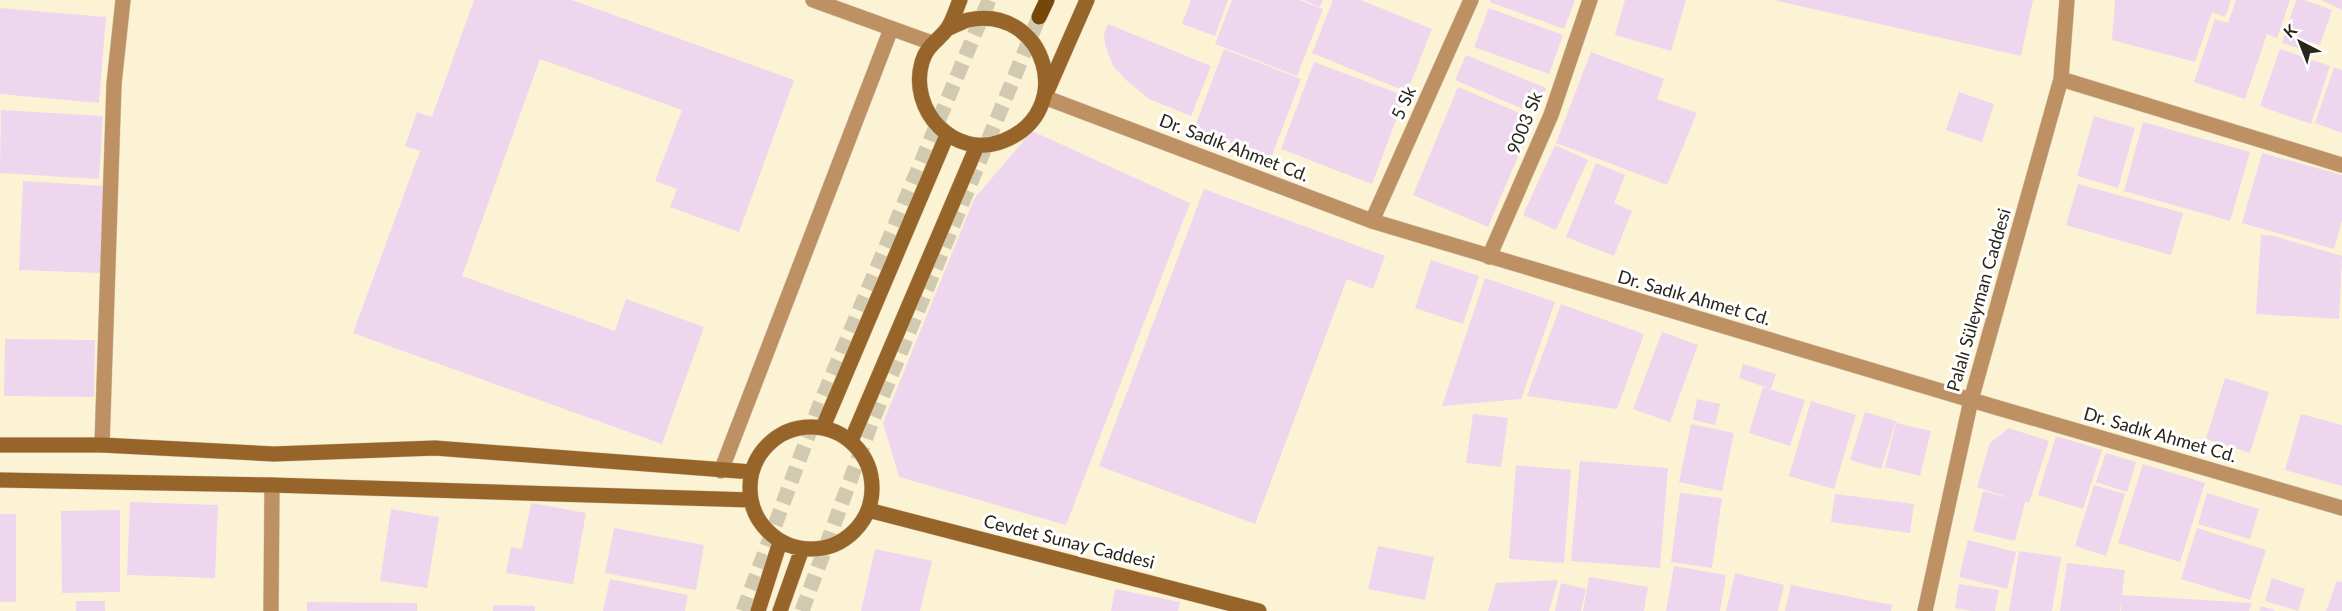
<svg xmlns="http://www.w3.org/2000/svg" width="2342" height="611" viewBox="0 0 2342 611" font-family="Lato,sans-serif">
  <rect width="100%" height="100%" fill="#fcf3d5"/>
  <path fill="#edd6ee" d="M474,0H572L794,80L739,232L670,207L677,189L655,181L682,110L540,59L462,276L615,331L626,299L704,327L662,444L353,333L420,151L405,146L417,112L432,117Z
    M1191,0H1228L1215,36L1182,24Z
    M1232,0H1300L1323,9L1297,76L1215,44Z
    M1304,0H1323L1320,7Z
    M1333,0H1361L1432,29L1407,92L1312,53Z
    M1491,0H1575L1564,29L1490,2Z
    M1625,0H1686L1671,51L1615,35Z
    M1774,0H2033L2021,56Z
    M2115,0H2231L2225,17L2212,12L2195,62L2112,40Z
    M2236,0H2290L2277,38L2267,34L2245,99L2194,82L2215,19L2228,23Z
    M2296,0H2304L2332,10L2320,45L2310,42L2307,51L2282,43Z
    M2321,0H2342V10Z
    M0,8L106,17L99,103L0,94Z
    M1489,8L1563,35L1549,74L1474,47Z
    M1108,24L1211,66L1191,116L1149,99L1126,80L1113,66L1105,45L1104,33Z
    M1224,49L1301,79L1271,158L1194,129Z
    M2280,49L2330,66L2311,124L2260,106Z
    M1591,52L1664,79L1657,99L1697,113L1667,185L1556,143Z
    M1466,55L1546,88L1535,114L1455,80Z
    M1314,62L1405,96L1372,184L1281,149Z
    M2334,67L2342,70V133L2315,123Z
    M1458,87L1534,119L1488,227L1413,195Z
    M1959,92L1994,104L1982,142L1946,130Z
    M1,110L103,116L99,179L0,173Z
    M2094,116L2135,128L2118,188L2077,176Z
    M2143,122L2250,152L2230,221L2124,191Z
    M1032,131L1190,203L1066,525L899,477L883,423L974,199Z
    M1555,145L1588,160L1556,230L1523,215Z
    M2262,153L2342,175V220L2334,249L2242,223Z
    M1596,163L1625,175L1614,203L1632,211L1614,256L1566,237Z
    M23,181L105,186L100,273L19,270Z
    M2078,184L2183,213L2171,255L2066,225Z
    M1204,189L1385,256L1373,289L1347,279L1255,524L1099,466Z
    M2261,235L2274,236L2342,256L2339,319L2256,314Z
    M1431,260L1479,276L1463,324L1415,308Z
    M1485,278L1555,302L1521,399L1442,406Z
    M1561,304L1644,334L1617,409L1527,396Z
    M1662,332L1698,345L1670,422L1633,409Z
    M5,339L95,340L94,397L4,396Z
    M1743,364L1776,374L1771,389L1739,378Z
    M2225,378L2269,392L2250,453L2206,439Z
    M1763,387L1805,400L1790,446L1749,433Z
    M1697,399L1720,404L1715,425L1693,420Z
    M1811,401L1856,415L1834,489L1789,476Z
    M1865,412L1896,421L1881,469L1850,460Z
    M1473,414L1508,418L1501,467L1466,463Z
    M2301,414L2342,425V486L2285,470Z
    M1896,423L1931,431L1920,476L1885,467Z
    M1691,424L1734,433L1722,491L1679,482Z
    M2009,428L2049,441L2029,503L2025,502L2015,541L1973,531L1983,491L2014,499L1977,487L1990,443Z
    M2056,436L2102,450L2083,509L2038,495Z
    M2106,453L2136,462L2127,492L2096,482Z
    M1580,461L1668,468L1660,568L1571,561Z
    M2143,464L2205,483L2180,562L2118,543Z
    M1516,465L1571,470L1564,563L1509,559Z
    M2094,485L2125,494L2106,556L2075,546Z
    M1680,493L1722,498L1712,568L1671,562Z
    M2207,493L2259,509L2250,539L2198,524Z
    M1835,494L1914,504L1910,533L1831,522Z
    M130,502L218,505L215,578L127,575Z
    M531,503L586,513L573,584L506,573L511,547L522,549Z
    M391,509L439,517L427,588L380,581Z
    M120,510V592L62,593L61,511Z
    M0,514H16V602H0Z
    M614,528L704,545L696,590L605,573Z
    M2197,528L2266,550L2250,600L2181,579Z
    M1968,540L2016,552L2007,589L1959,577Z
    M1378,546L1434,557L1425,600L1368,589Z
    M875,549L932,561L920,611H861Z
    M2019,551L2061,557L2052,611H2009Z
    M2067,563L2125,570L2122,595L2252,603L2249,611H2121V601L2120,611H2060Z
    M1674,566L1726,575L1720,611H1666Z
    M1735,573L1784,585L1778,611H1726Z
    M1589,577L1648,587L1644,611H1583Z
    M2272,578L2305,589L2298,611L2265,601Z
    M610,579L688,595L685,611H603Z
    M1558,580L1549,611H1488L1496,583Z
    M2337,581L2342,582V611H2326Z
    M1561,583L1586,589L1581,611H1555Z
    M1959,584L1999,590L1995,611H1972L1955,608Z
    M1791,585L1892,605L1891,611H1785Z
    M1115,589L1180,602L1178,611H1111Z
    M76,601H105V611H76Z
    M307,602L417,603V611H307Z
    M493,605L535,606V611H493Z
    M2261,606L2275,610L2274,611H2260Z"/>
  <g fill="none" stroke-linecap="round" stroke-linejoin="round">
    <path stroke="#d2cab0" stroke-width="15" stroke-dasharray="15 8" stroke-linecap="butt" d="M743,611L820,404L989,0
      M802,611L871,424L1039,17"/>
    <g stroke="#d6ceb3" stroke-width="16">
      <path id="service" d="M721,471L891,29"/>
    </g>
    <g stroke="#d6ceb3" stroke-width="16">
      <path id="minor" d="M813,0L932,43
        M2061,79L2342,165
        M1372,221L1471,0
        M1489,257L1551,115L1590,0
        M102,445L114,84L123,0
        M271,611L272,485
        M1925,611L1971,400L2061,79L2067,0"/>
    </g>
    <g stroke="#d6ceb3" stroke-width="16">
      <path id="tertiary" d="M1044,97L1372,221L1971,400L2342,508"/>
    </g>
    <g stroke="#d6ceb3" stroke-width="16">
      <path id="secondary" d="M947,29C954,26 961,22 968,20C1046,4 1078,112 1003,141C954,160 908,110 922,62C927,45 938,41 947,29C953,21 956,9 960,0
        M1048,89L1087,0
        M750 488a61 61 0 1 1 122 0a61 61 0 1 1-122 0Z
        M823,427L947,135
        M851,441L977,146
        M0,445H102L274,454L435,448L752,472
        M0,480L272,485L751,500
        M868,510L1259,611
        M758,611L780,542
        M780,611L802,549"/>
    </g>
    <g stroke="#d6ceb3" stroke-width="16">
      <path id="primary" d="M1039,17L1047,0"/>
    </g>
    <use href="#service" stroke="#bd9163" stroke-width="15"/>
    <use href="#minor" stroke="#bd9163" stroke-width="15"/>
    <use href="#tertiary" stroke="#bd9163" stroke-width="15"/>
    <use href="#secondary" stroke="#976429" stroke-width="15"/>
    <use href="#primary" stroke="#75480a" stroke-width="15"/>
  </g>
  <g text-anchor="middle" stroke-width="6" stroke-linejoin="round" paint-order="stroke">
    <g font-size="18" fill="#28251a" stroke="#fff">
      <text transform="translate(1404 103) rotate(-66)" y="6">5 Sk</text>
      <text transform="translate(1525 123) rotate(-68)" y="6">9003 Sk</text>
      <text transform="translate(1234 148) rotate(21)" y="6">Dr. Sadık Ahmet Cd.</text>
      <text transform="translate(1694 298) rotate(16)" y="6">Dr. Sadık Ahmet Cd.</text>
      <text transform="translate(1979 300) rotate(-74)" y="6">Palalı Süleyman Caddesi</text>
      <text transform="translate(2160 435) rotate(16)" y="6">Dr. Sadık Ahmet Cd.</text>
      <text transform="translate(1069 542) rotate(14)" y="6">Cevdet Sunay Caddesi</text>
    </g>
  </g>
  <g transform="translate(2300 42) rotate(318)" stroke="#ffffff" stroke-width="4.5" paint-order="stroke">
  <path d="M0-4.5L10 22L0 15L-10 22Z" fill="#28251a"/>
  <text y="-9" font-size="16" font-weight="bold" text-anchor="middle" fill="#28251a">K</text>
  </g>
</svg>
